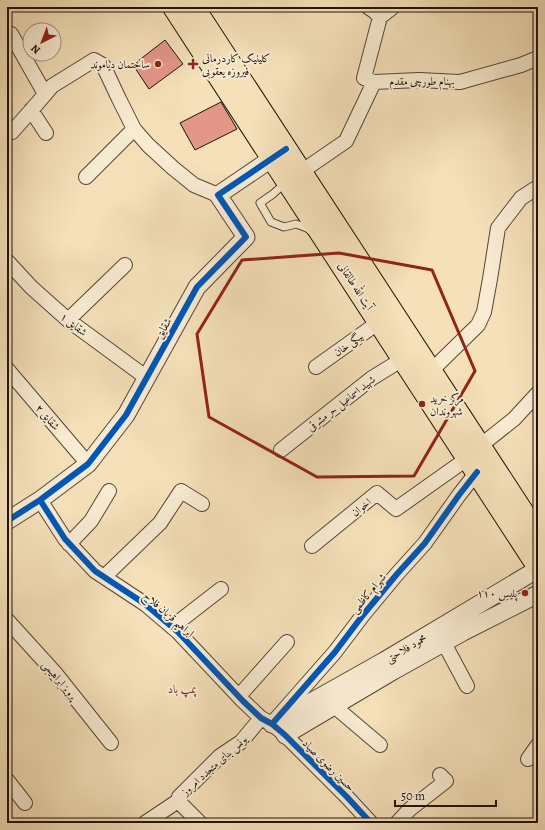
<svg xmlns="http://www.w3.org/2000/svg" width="545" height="830" viewBox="0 0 545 830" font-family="Alegreya,Amiri,serif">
  <rect width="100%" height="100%" fill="#f5e0b9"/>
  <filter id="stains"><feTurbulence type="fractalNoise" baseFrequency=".005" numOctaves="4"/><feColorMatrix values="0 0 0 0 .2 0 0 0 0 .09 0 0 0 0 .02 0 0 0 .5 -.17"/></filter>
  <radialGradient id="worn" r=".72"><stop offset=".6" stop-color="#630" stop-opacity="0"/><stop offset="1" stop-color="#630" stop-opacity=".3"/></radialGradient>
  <path fill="#e49688" stroke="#1f130b" d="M165,40L183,64L149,89L133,65Z
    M221,102L237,129L195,150L180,123Z"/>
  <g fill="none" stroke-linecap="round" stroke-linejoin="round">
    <g stroke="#544636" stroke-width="9">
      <path id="service" d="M286,182L273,194L260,203L271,222L284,227L296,224L307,228L312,232"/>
    </g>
    <g stroke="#544636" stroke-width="16">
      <path id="minor" d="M368,7L374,11L380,17
        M11,34L45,94
        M374,82L419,80L460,82L521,65L538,58
        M31,110L46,133
        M12,132L35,106L52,86L94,60L103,65L119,99L134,129L148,145L173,168L194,185L218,195
        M301,172L346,141L374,82L364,78L380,17L393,7
        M86,177L134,129
        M7,261L31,287L68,320L147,378
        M68,320L125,265
        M316,367L379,322
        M7,369L88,464
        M431,371L478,325L484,312L490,279L498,228L521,198L538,187
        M480,446L514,419L538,393
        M281,450L372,378L403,359
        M40,500L65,539L95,571L145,604L178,632L243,701L261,718L272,724L285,735L347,797L371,823
        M69,544L91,521L109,491
        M312,546L377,493L396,509L468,458
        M104,577L160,523L181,491L202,504
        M7,620L56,674L111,743
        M172,627L221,589
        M444,643L467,686
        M239,696L287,642
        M334,706L380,745
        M276,719L335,652L363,615L397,574L425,543L459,495L477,472
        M528,759L538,745
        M7,780L25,803
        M178,801L200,823
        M145,823L178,801L179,797L220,756L241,742L261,718
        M397,823L410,809L446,781L440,775"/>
    </g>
    <g stroke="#544636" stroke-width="19">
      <path id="tertiary" d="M7,521L40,500L88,464L126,415L197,287L246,237L218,195L283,151
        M272,724L384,661L538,569
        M285,735L393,671L463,632L538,594"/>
    </g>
    <g stroke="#1f130b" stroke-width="24">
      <path id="primary" d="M174,7L538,566
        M193,7L538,536"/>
    </g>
    <use href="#service" stroke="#f8ebd2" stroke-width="7"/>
    <use href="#minor" stroke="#f8ebd2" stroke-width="14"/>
    <use href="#tertiary" stroke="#f8ebd2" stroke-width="17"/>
    <use href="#primary" stroke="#f5e0b9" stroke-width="22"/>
    <g stroke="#f8ebd2" stroke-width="8">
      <path id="cycleway" d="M40,500L65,539L95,571L145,604L178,632L243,701L261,718L272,724L285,735L347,797L371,823
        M7,521L40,500L88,464L126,415L197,287L246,237L218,195L286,149
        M272,724L335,652L363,615L397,574L425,543L459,495L477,472"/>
    </g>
    <use href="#cycleway" stroke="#0057b8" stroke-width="6"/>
  </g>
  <path fill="none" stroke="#8f2418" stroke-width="3" stroke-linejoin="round" d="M339,253L432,270L475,371L414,476L317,477L209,417L197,334L242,260Z"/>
  <g fill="#8f2418" stroke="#f8ebd2" stroke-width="1.5">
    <circle cx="158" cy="64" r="4"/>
    <path d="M191 58h4v4h4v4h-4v4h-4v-4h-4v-4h4z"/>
    <circle cx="422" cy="404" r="4"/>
    <circle cx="525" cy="593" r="4"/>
  </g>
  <g text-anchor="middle" stroke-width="4" stroke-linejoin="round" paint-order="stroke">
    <g font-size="11" fill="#1f130b" stroke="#f8ebd2" text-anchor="start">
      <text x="202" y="62">کلینیک کاردرمانی<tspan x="202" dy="13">فیروزه یعقوبی</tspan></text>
      <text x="150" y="68" text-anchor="end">ساختمان دیاموند</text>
      <text x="430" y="402">مرکز خرید<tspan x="430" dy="13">شهروندان</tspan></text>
      <text x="517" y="597" text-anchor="end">پلیس ۱۱۰</text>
    </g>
    <g font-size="11" fill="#1f130b" stroke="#f8ebd2">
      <text x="422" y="85">بهنام طورچی مقدم</text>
      <text transform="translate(356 286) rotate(57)" y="4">آیت الله طالقانی</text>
      <text transform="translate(74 324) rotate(38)" y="4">شقایق ۱</text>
      <text transform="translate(163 328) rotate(-61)" y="4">شقایق</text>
      <text transform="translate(348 344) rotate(-36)" y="4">بیگی خان</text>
      <text transform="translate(341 403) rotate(-38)" y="4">شهید اسماعیل حر مشرقی</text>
      <text transform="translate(48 417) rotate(49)" y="4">شقایق ۲</text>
      <text transform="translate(361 507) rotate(-39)" y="4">اخوان</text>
      <text transform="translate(368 593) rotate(-50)" y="4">شهرام کاظمی</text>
      <text transform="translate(169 614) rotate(41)" y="4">ابراهیم قربان فلاح</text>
      <text transform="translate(406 648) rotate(-30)" y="4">محمود فلاحتی</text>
      <text transform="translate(60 680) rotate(50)" y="4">پرویز ابراهیمی</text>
      <text transform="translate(214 765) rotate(-42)" y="4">یونس بنای متجدد امروز</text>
      <text transform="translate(329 765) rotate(45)" y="4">حسین رضوی صیاد</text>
    </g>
    <g font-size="12" fill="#7a1f14" stroke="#f8ebd2">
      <text x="182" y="693">پمپ باد</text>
    </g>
  </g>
  <rect width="545" height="830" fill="none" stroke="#f5e0b9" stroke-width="24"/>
  <rect x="8" y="8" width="529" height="814" fill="none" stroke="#1f130b" stroke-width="2"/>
  <rect x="12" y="12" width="521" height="806" fill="none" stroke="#1f130b"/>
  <g transform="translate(42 42) rotate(222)"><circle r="19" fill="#f8ebd2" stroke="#a19582"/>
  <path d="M0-3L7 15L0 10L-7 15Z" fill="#8f2418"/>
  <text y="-6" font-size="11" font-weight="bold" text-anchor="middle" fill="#1f130b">N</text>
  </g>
  <path d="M395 800v6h101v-6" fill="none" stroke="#1f130b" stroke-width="2"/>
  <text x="401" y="800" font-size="12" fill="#1f130b" stroke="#f8ebd2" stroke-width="3" paint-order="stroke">50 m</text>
  <rect width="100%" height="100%" filter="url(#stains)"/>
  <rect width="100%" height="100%" fill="url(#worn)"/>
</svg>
